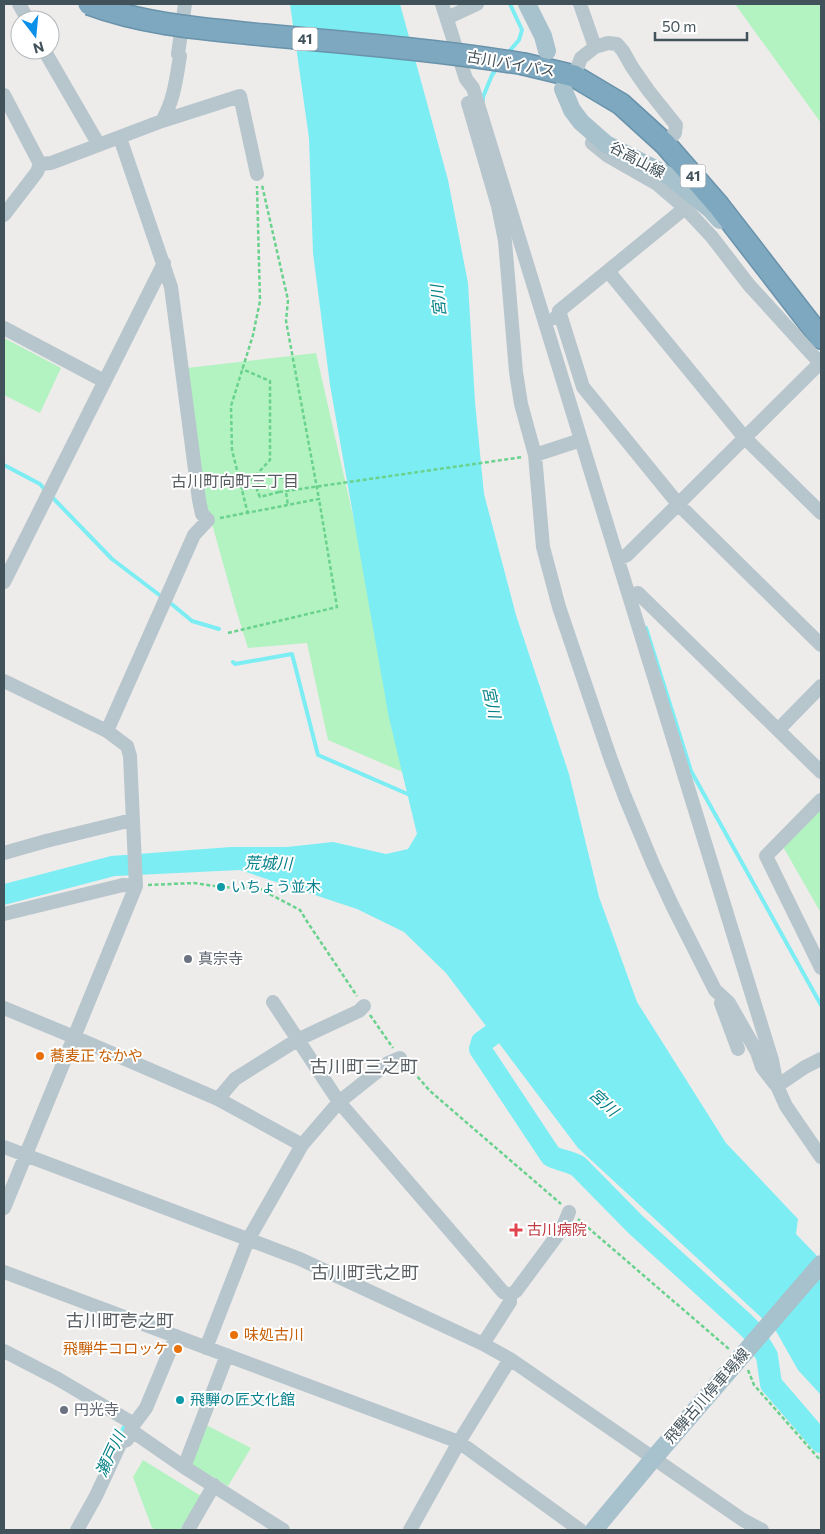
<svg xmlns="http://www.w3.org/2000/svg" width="825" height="1534" viewBox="0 0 825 1534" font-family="Commissioner,'Noto Sans JP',sans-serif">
  <rect width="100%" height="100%" fill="#eeebeb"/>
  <path fill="#b3f2c1" d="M735,4H821V123Z
    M4,338L61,368L40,413L4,395Z
    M316,353L412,776L328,740L307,643L248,648L235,606L200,481L187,368Z
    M821,805V913L782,845Z
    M206,1425L251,1448L228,1486L191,1464Z
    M143,1460L201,1496L180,1530H157L152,1528L133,1477Z"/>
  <path fill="#7cedf3" d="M290,4H400L448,180L468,283L475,402L484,494L516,615L569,774L599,897L637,1002L726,1143L798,1219L796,1234L821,1260V1395L798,1370L776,1331L578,1148L446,973L404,932L357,909L240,870L115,876L4,905V884L111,856L231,847H287L333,842L386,854L408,849L417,834L389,718L330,385L313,253L309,138Z"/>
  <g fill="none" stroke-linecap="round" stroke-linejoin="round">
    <path stroke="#7cedf3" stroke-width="4" d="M507,54L519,40L522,30L510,4
      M483,100V97L492,75L497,68
      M4,465L40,484L46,491
      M51,496L112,559L162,597
      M168,601L192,621L219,629
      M646,628L691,771L821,1005
      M233,662L235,664L292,654L318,755L410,795
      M118,1439L126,1423"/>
    <path stroke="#7cedf3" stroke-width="22" d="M517,1017L482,1042L480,1049L551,1156C561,1161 569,1161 578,1166L636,1225L745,1324L752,1331L767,1356L771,1384L821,1442"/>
    <g stroke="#6993ab" stroke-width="24">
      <path id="highway" d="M524,64L574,76L621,104L665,144L719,206L821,338"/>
    </g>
    <path stroke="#69d28d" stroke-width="2.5" stroke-dasharray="4 2.5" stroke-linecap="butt" d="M242,490L270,460V381L242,369
      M279,492L260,497L257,491L259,481L270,476L284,478L288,506
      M248,514L232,450L231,406L253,335L260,301L257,186
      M220,518L319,499L286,321L288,300L262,185
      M228,633L337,607L319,499
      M148,885L194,883L221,887L260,889L300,910L308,923L357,996
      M370,1015L393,1048
      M409,1067L430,1091L561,1204
      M578,1219L729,1349
      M748,1370L754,1385L821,1461"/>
    <path stroke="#b7c6cc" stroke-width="14" d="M19,4L28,20
      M442,4L466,79L473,88L492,150C586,453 677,758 772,1060L777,1086L786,1106L821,1157
      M580,4L595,47L608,43L617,44L623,51L632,67L648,90L676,125L675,133L665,144
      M447,18L477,4
      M44,50L99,145
      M574,76L581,58L595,47
      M4,95L40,164
      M468,103L498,206L505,241L516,372L521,404L535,455L543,547L559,607L610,757L625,797L653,864L673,907L715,990L729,1003L757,1052L762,1067L775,1084
      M162,121C174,100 176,80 180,56L178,54L185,4
      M596,135L592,143L608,156L657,184L685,208L712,237L749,285L821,364
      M40,164L51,163L162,121L240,96L257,174
      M4,215L37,172L40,164
      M608,271L744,437L821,513
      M561,317L583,387L679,505L821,645
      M555,318L561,317L559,311L685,208
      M4,328L104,381
      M535,455L581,440
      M618,559L627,555L820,363
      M4,582L164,263
      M629,596L638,593L821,772
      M4,681L107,731
      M778,730L821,686
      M821,800L766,856L821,968
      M4,853L46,841L132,820
      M4,914L123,885L136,886
      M273,1002L339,1102L503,1292L510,1295
      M721,1003L738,1049
      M4,1008L74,1037L218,1099L302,1145
      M777,1086L805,1067L821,1059
      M218,1099L235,1079L297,1040L359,1011L364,1006
      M4,1147L300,1259L483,1344L510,1359L743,1520L762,1530
      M4,1208L136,886L130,756L127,746L107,731L194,535L208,520L202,514L199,500L171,287L120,138
      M4,1272L459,1442L580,1530
      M483,1344L510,1302V1295L516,1291L562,1229L569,1212
      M206,1348L248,1240L302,1145L339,1102L388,1063L400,1058
      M4,1351L58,1379L134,1424
      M132,1431L184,1467L283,1530
      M184,1467L227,1355
      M77,1530L96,1496L121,1442L127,1440L134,1424L146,1408L176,1336
      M188,1530L214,1485
      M410,1530L459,1442L510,1359"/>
    <path stroke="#a7c1cd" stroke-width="18" d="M527,4L543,36L547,51
      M563,89L572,110L581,122L606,144L669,176L710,209L720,220
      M594,1530L653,1459L821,1264"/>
    <use href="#highway" stroke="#7da8bf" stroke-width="21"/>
    <g stroke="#6993ab" stroke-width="24" stroke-linecap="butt">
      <path id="highway-bridge" d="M89,4C145,25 205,29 264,35C351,43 438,50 524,64"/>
    </g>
    <path stroke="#69d28d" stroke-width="2.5" stroke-dasharray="4 2.5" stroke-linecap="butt" d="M279,492L523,457"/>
    <use href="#highway-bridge" stroke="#7da8bf" stroke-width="21"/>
  </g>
  <g fill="#0f9aa8" stroke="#fff" stroke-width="2">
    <circle cx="221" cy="887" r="5"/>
    <circle cx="180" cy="1400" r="5"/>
  </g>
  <g fill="#6b7280" stroke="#fff" stroke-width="2">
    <circle cx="188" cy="959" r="5"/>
    <circle cx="64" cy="1410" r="5"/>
  </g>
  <g fill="#e8710a" stroke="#fff" stroke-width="2">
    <circle cx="40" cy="1056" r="5"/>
    <circle cx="234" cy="1335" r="5"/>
    <circle cx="178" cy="1349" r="5"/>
  </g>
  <path fill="#e0444e" stroke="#fff" stroke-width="2" d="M513.5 1222.5h5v5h5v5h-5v5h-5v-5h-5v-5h5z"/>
  <g text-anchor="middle" stroke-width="4" stroke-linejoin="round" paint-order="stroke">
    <g fill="#fff" stroke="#7b868c" stroke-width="1">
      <rect x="292.5" y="27.5" width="25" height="23" rx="4"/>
      <rect x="680.5" y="164.5" width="25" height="23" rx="4"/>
    </g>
    <g font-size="14" font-weight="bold" fill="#42525a">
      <text x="305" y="44">41</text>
      <text x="693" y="181">41</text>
    </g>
    <g font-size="15" fill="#42525a" stroke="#fff">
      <text transform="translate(511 64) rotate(10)" y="5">古川バイパス</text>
      <text transform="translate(637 160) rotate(28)" y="5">谷高山線</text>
      <text transform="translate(707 1396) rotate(-49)" y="5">飛騨古川停車場線</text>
    </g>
    <g font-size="15" fill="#0d838f" stroke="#fff" text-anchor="start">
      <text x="231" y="892">いちょう並木</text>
      <text x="190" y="1405">飛騨の匠文化館</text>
    </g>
    <g font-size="15" fill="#5b616d" stroke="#fff" text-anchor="start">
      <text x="198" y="964">真宗寺</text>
      <text x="74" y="1415">円光寺</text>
    </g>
    <g font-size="15" fill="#c56008" stroke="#fff" text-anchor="start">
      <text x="50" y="1061">蕎麦正 なかや</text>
      <text x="244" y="1340">味処古川</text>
      <text x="168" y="1354" text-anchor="end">飛騨牛コロッケ</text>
    </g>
    <g font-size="15" fill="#be3a42" stroke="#fff" text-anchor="start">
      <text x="527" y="1235">古川病院</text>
    </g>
    <g font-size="16" font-style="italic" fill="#058187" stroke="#fff">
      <text transform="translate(438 301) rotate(-96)" y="6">宮川</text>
      <text transform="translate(492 702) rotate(78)" y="6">宮川</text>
      <text transform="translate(268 863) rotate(1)" y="6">荒城川</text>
      <text transform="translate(604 1102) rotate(42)" y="6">宮川</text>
      <text transform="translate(110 1454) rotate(-65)" y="6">瀬戸川</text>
    </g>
    <g font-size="16" fill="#575d61" stroke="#fff">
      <text x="235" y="487">古川町向町三丁目</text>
    </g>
    <g font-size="18" fill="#575d61" stroke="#fff">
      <text x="364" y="1073">古川町三之町</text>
      <text x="365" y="1279">古川町弐之町</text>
      <text x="120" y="1327">古川町壱之町</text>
    </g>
  </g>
  <rect width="825" height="1534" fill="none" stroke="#42525a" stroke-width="10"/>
  <g transform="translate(35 35) rotate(164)"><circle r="24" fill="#ffffff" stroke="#b3babd"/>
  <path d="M0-4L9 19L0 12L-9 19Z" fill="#0a90e9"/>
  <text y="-8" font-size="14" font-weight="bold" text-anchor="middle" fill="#42525a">N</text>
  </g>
  <path d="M655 32v8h92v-8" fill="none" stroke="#42525a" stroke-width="2.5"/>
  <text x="662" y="32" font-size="15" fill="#42525a" stroke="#ffffff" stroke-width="4" paint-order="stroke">50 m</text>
</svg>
